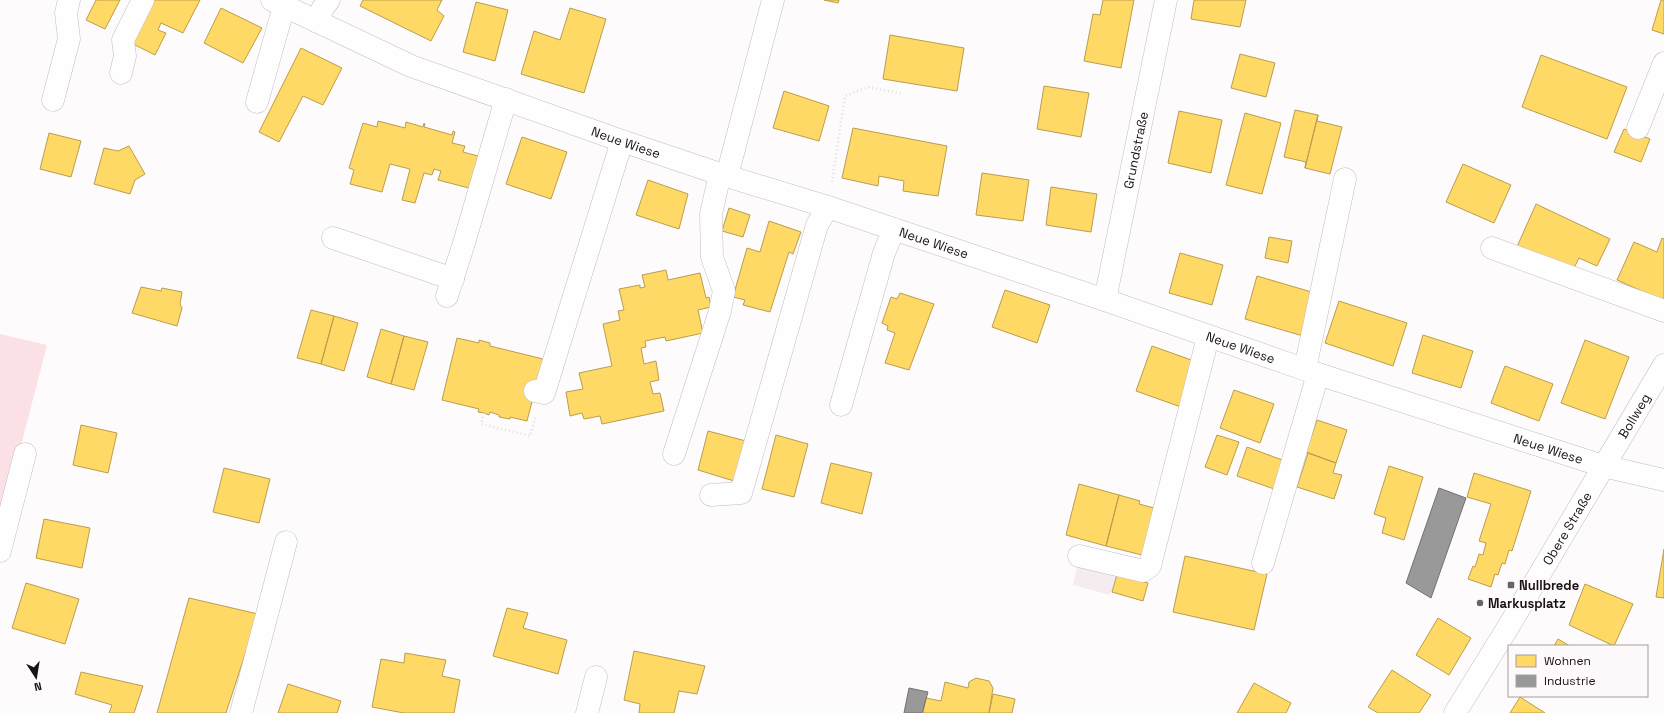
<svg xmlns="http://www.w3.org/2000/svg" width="1664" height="713" viewBox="0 0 1664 713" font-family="'Space Grotesk',sans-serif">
  <rect width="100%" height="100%" fill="#fdfbfc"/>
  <path fill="#f4ecee" d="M1081,551L1121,562L1110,595L1073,585Z"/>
  <path fill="#fbe0e6" d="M0,334L47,345L0,526Z"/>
  <path fill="#ffd966" stroke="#ba9d4d" d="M96,0H120L105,29L86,20Z
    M149,0H200L183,33L161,23L158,30L166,33L155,55L129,42Z
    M363,0H442L437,10L444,16L431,41L360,6Z
    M824,0H839L838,3Z
    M1103,0H1134L1121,68L1084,61L1093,14L1100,15Z
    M1194,0H1246L1240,27L1191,19Z
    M1661,0H1664V34L1652,30Z
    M476,2L508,10L495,61L463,52Z
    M221,8L262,28L243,63L204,43Z
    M570,8L606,19L584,93L521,74L534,31L560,40Z
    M890,35L964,48L957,91L883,79Z
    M301,48L342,68L323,105L303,96L279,142L259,132Z
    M1240,54L1275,63L1266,97L1231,88Z
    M1541,55L1627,87L1607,139L1522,107Z
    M1044,86L1089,93L1081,137L1037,129Z
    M784,91L829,106L819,141L773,128Z
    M1295,110L1318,115L1305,168L1306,162L1284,157Z
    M1179,111L1222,120L1211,173L1168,163Z
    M1245,113L1281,123L1262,194L1226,185Z
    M1318,115L1317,121L1342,127L1330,174L1305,168Z
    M378,121L405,128L406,122L423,127L424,123L425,124L424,127L452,135L453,131L455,132L452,143L465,146L463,152L478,156L469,188L438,180L441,171L434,169L432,175L424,173L415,203L402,200L410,169L390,164L382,192L350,184L354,170L349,168L363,123L377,127Z
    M853,128L947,146L938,196L903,191L904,181L879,176L878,186L842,178Z
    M1624,129L1650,139L1641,162L1614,152Z
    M49,133L81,141L71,177L40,169Z
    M522,137L567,152L551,199L506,184Z
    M129,146L145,174L135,180L130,194L94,184L104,148L118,151Z
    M1463,164L1511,185L1494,223L1446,202Z
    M982,173L1029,180L1023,221L976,215Z
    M648,180L688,194L679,229L636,215Z
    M1051,187L1097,194L1091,232L1046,225Z
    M1536,204L1610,239L1597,266L1579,258L1571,274L1516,249Z
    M729,208L750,215L743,237L722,231Z
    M769,221L801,232L793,254L789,252L770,312L743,305L745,300L733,297L747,248L760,252Z
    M1269,237L1292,241L1288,263L1265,258Z
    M1662,238L1664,239V301L1617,280L1634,242L1657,252Z
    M1180,253L1223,265L1212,305L1169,293Z
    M666,270L668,280L700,273L706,298L709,297L711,307L698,310L703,333L666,341L665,337L645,341L646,347L641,348L644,364L656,361L659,380L650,382L653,394L660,393L664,411L602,424L600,416L584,419L582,413L570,416L566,392L583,389L579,373L612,366L603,324L620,320L618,311L624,310L619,289L640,285V288L645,287L642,275Z
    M1257,276L1315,293L1303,336L1245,319Z
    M141,287L161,291L162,288L182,292L180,304L182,308L177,326L132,313Z
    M1005,290L1050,305L1037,343L992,327Z
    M900,293L934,304L909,370L885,363L895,333L887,330L888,326L882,323L891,297L897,299Z
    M1339,301L1407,323L1393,366L1325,343Z
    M311,310L334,316L321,364L297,358Z
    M334,316L358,323L344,371L321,364Z
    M381,329L404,336L391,384L367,377Z
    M1423,335L1473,351L1461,388L1412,373Z
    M404,336L428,342L414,390L391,384Z
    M457,338L479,343V340L490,343V346L543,359L527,421L510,417V419L499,417V415L490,412L489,415L484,413L478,412L479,409L442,400Z
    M1585,340L1629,357L1605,419L1561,403Z
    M1152,346L1197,362L1181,407L1136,391Z
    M1505,366L1553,384L1539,421L1491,403Z
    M1234,390L1274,404L1260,443L1220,428Z
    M1317,420L1347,430L1336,463L1306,452Z
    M81,425L117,433L108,473L73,465Z
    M708,431L746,441L734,481L698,470Z
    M776,435L808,444L794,497L762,489Z
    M1217,435L1239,442L1227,475L1205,467Z
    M1247,447L1285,461L1277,490L1237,476Z
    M1308,453L1336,463L1333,473L1342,475L1334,499L1297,487Z
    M831,463L872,473L862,514L821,503Z
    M1389,466L1423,477L1404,540L1382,533L1386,518L1374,514Z
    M224,468L270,479L259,523L213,512Z
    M1474,473L1531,491L1512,551L1509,550L1505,564L1502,563L1498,575L1495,574L1491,587L1468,579L1473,566L1475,567L1479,554L1483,555L1486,543L1479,541L1491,504L1467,497Z
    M1079,484L1119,495L1106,546L1066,535Z
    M1119,495L1140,501L1139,504L1158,509L1146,556L1106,546Z
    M44,519L90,528L82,568L36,558Z
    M1664,549V598L1656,597Z
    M1185,556L1267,574L1254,630L1173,612Z
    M1117,574L1148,583L1143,601L1112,592Z
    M26,583L79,599L65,644L12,628Z
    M1585,584L1633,604L1614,646L1569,625Z
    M189,598L258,614L226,713H157Z
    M507,608L528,613L523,628L567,640L558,674L493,656Z
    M1438,618L1471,638L1449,675L1416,655Z
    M1558,639L1570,646H1554Z
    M634,651L705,666L697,694L679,691L674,713H639L640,704L624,700Z
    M405,653L446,660L442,676L460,680L454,713H404L372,707L381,659L404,663Z
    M1392,670L1431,695L1419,713H1378L1368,707Z
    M81,672L143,686L134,713H109L112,705L75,694Z
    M976,678L989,681L993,688L989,713H923L926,698L941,701L945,682L968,688L969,682Z
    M1254,683L1291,703L1286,713H1237Z
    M288,684L341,701L337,713H278Z
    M993,694L1015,699L1012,713H989Z
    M1520,697L1545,713H1510Z"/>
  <path fill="#999" stroke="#737071" d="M1439,488L1466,498L1431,598L1406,583Z
    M909,688L928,692L922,713H904Z"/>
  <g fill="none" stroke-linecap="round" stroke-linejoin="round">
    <g stroke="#c3bdbf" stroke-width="23">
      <g id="minor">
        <path id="s1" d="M272,0L411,66L622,141L720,174L828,207L1105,300L1318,374L1603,466L1664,480"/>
        <path d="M316,21L323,8L329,0"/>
        <path d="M121,73L125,56L123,40L143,0"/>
        <path d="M53,100L69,39L66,13L69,0"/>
        <path d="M257,102L284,6"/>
        <path d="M1638,128L1664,63"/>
        <path d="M727,176L773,0"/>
        <path d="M333,238L453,279"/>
        <path d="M1492,248L1664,311"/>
        <path d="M447,296L464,243L506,99"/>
        <path id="s2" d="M1105,300L1166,0"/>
        <path d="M1305,369L1345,179"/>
        <path d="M535,391L544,393L622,141"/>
        <path d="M841,405L884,253L894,229"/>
        <path d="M674,454L720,311L724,291L712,257L711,214L720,174"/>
        <path d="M711,495L741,493L817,225L828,207"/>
        <path d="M0,551L25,454"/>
        <path d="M1079,556L1143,571L1150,566L1208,337"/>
        <path d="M1263,563L1318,374"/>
        <path d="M241,713L286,542"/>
        <path d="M587,713L596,677"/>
        <path id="s3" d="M1455,713L1510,624L1664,365"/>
      </g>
    </g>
    <path stroke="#dfdfdf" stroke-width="2.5" stroke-dasharray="1 3" stroke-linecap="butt" d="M832,182L845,96L868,87L903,94
      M484,413L481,424L530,436L536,416"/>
    <use href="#minor" stroke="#fffeff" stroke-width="22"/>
  </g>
  <g fill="#696465" stroke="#fefafb" stroke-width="1.5">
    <rect x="1507" y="581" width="8" height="8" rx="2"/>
    <circle cx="1480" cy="603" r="4"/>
  </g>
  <g text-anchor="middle" stroke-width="4" stroke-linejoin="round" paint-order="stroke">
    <g font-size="13" fill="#1a1214" stroke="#fefafb">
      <text dy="5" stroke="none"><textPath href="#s1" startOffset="382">Neue Wiese</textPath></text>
      <text dy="5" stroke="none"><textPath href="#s2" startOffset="153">Grundstraße</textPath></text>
      <text dy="5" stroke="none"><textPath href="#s1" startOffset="706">Neue Wiese</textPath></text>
      <text dy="5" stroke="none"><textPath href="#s1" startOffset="1030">Neue Wiese</textPath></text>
      <text dy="5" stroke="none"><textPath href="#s3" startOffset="347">Bollweg</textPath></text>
      <text dy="5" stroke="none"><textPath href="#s1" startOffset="1354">Neue Wiese</textPath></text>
      <text dy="5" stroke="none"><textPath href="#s3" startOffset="216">Obere Straße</textPath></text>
    </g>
    <g font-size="13" font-weight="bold" fill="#1a1214" stroke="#fefafb" text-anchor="start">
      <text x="1519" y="590">Nullbrede</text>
      <text x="1488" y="608">Markusplatz</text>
    </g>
  </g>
  <rect x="1508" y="645" width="140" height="52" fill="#fefafb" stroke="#a39d9f"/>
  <rect x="1516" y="655" width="20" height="12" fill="#ffd966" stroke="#a39d9f"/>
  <text x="1544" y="665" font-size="12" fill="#1a1214">Wohnen</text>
  <rect x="1516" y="675" width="20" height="12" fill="#999999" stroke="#a39d9f"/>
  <text x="1544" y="685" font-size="12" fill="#1a1214">Industrie</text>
  <g transform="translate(36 677) rotate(168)" stroke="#fefafb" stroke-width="3" paint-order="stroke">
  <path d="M0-3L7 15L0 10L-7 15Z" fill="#1a1214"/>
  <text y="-6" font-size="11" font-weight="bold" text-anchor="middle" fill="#1a1214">N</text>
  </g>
</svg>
